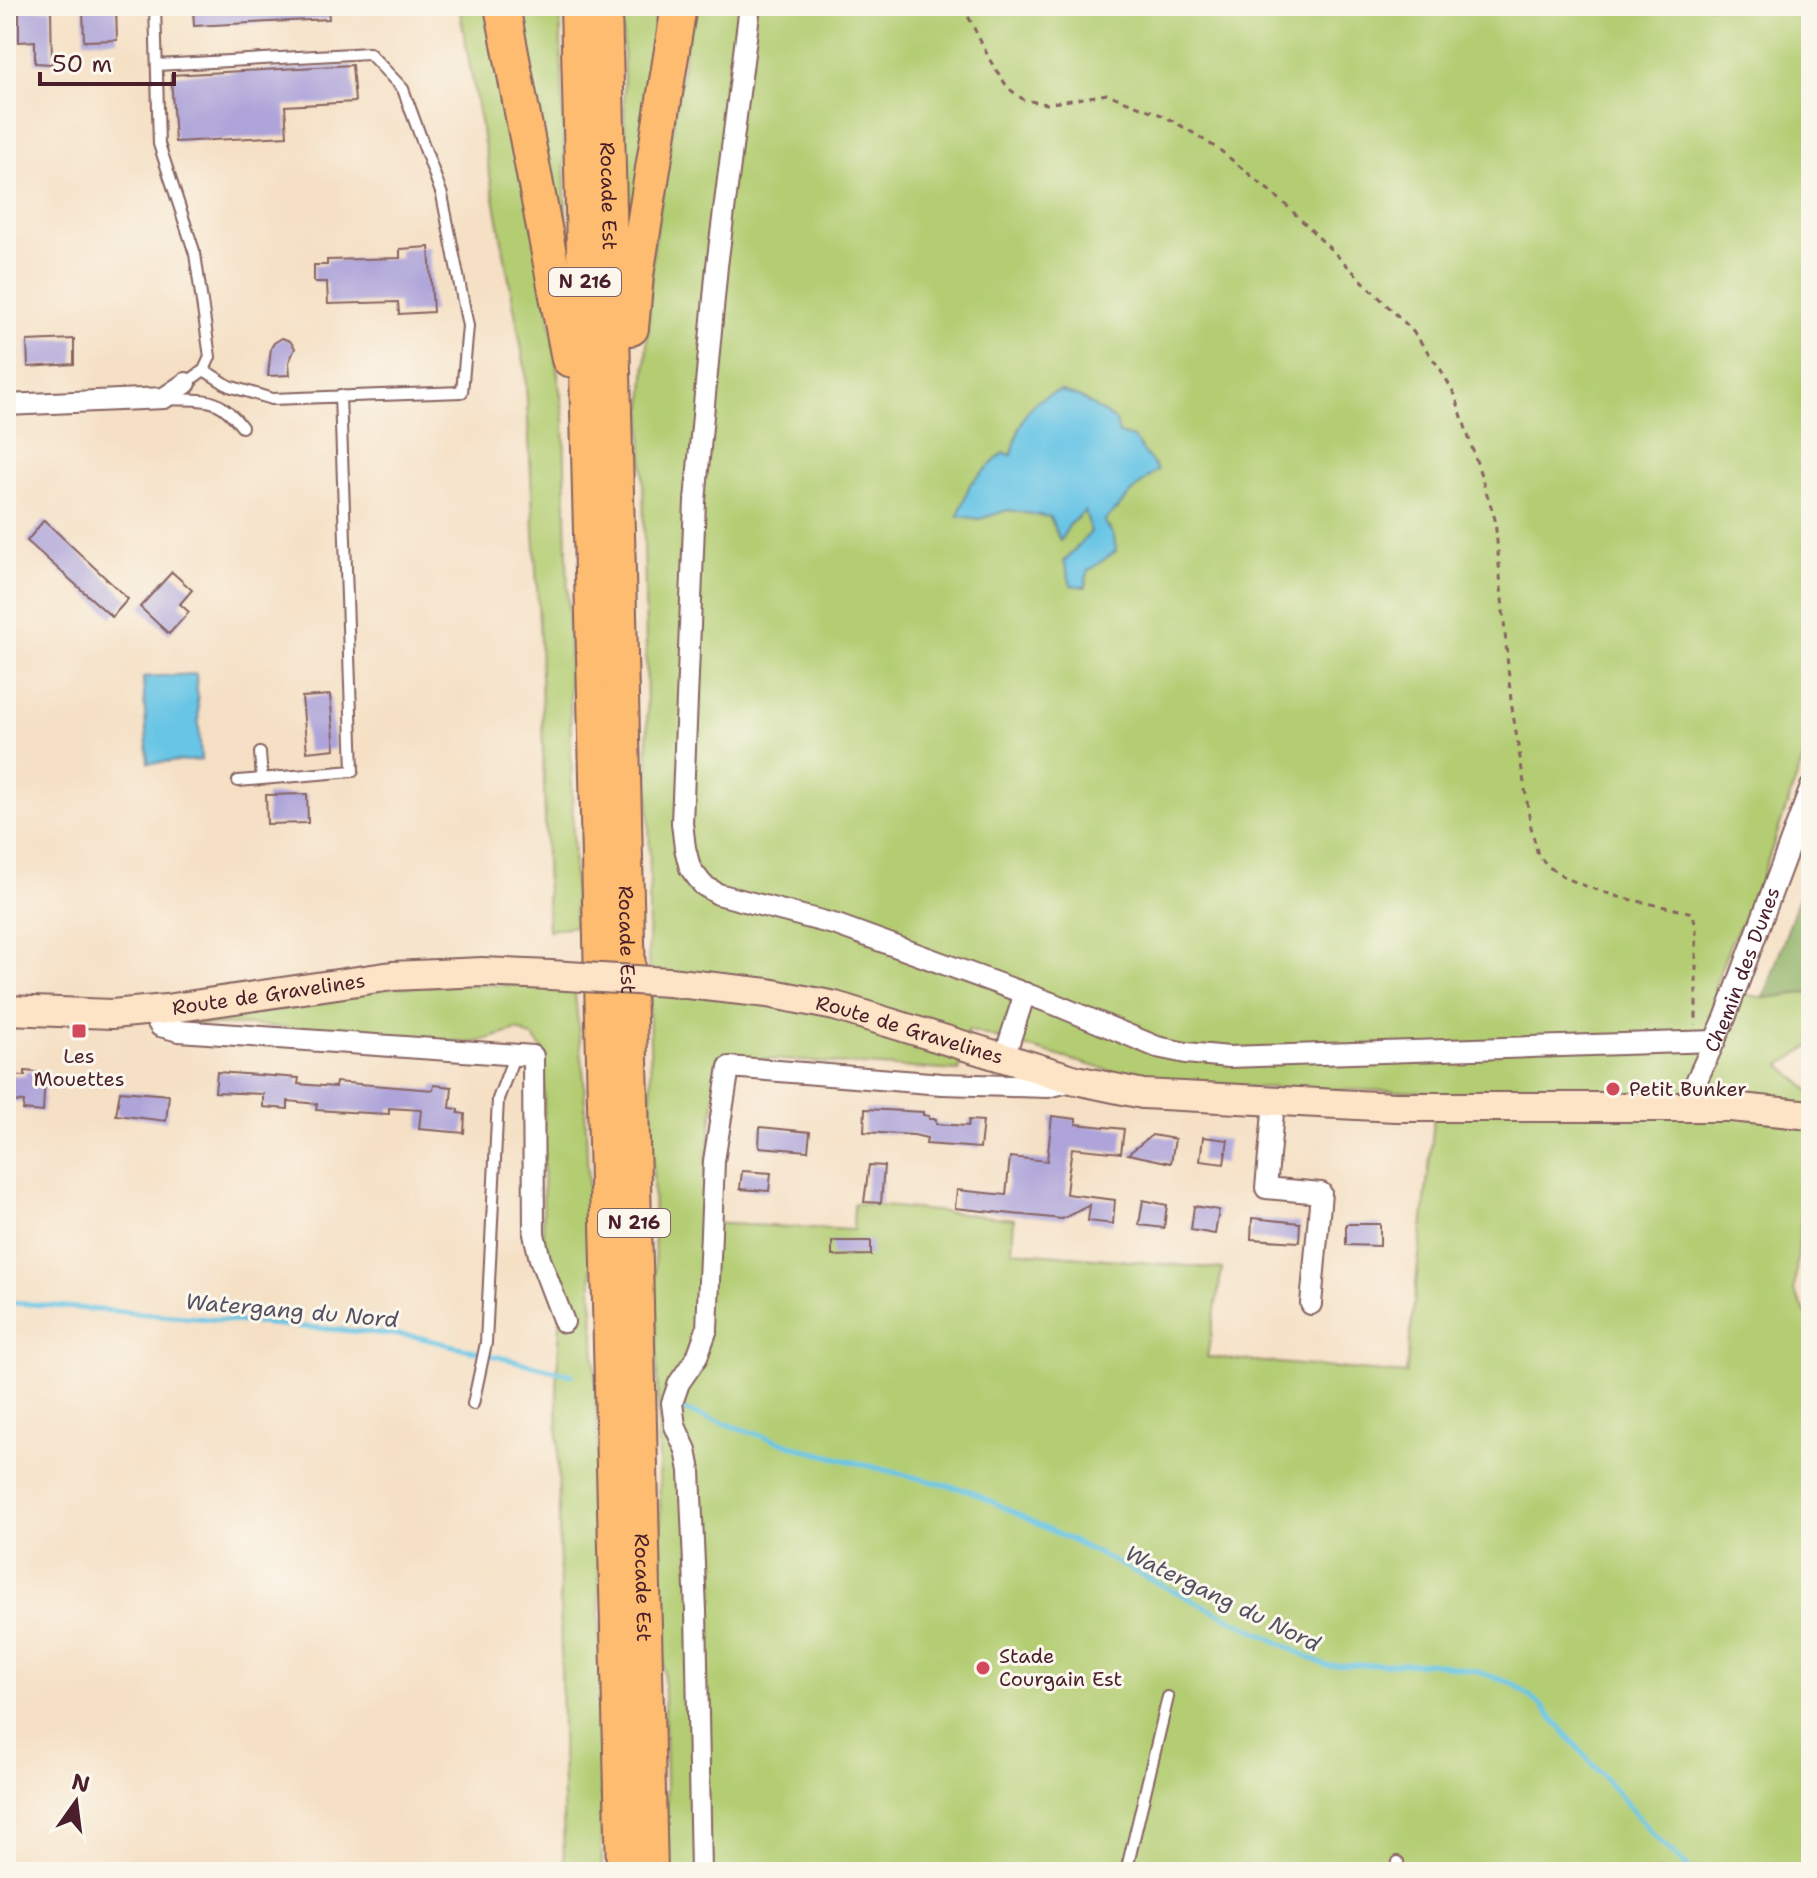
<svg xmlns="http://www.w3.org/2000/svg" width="1817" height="1878" viewBox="0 0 1817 1878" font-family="'Shantell Sans',sans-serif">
  <rect width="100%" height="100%" fill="#fbf7ec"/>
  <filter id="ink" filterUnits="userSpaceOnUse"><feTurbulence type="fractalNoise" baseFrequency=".0125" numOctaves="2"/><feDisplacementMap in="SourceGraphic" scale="16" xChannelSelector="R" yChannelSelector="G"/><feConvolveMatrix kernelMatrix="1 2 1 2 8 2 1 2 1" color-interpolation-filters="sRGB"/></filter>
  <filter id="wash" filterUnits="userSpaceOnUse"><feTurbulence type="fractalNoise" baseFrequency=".006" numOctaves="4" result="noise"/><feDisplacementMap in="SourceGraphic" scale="32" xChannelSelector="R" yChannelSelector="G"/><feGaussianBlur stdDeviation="1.8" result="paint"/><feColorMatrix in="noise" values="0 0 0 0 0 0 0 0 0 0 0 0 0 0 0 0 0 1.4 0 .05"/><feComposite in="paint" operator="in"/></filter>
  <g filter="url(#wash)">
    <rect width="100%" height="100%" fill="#f5e0c5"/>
    <path fill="#b4cd73" stroke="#7f764f" stroke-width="2" fill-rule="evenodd" d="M459,6H494L548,305L564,418L575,926L548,930L540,641L525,367Z
      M509,6H560L568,297Z
      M622,6H669L628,265Z
      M692,6H1811V737L1752,905L1730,944L1714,988L1764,998L1811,992V1045L1781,1065L1811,1092V1128L1794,1290L1811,1324V1872H668L648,948L650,877L642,422L653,252ZM968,1030L1135,1078L1176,1085L1434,1092L1433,1130L1406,1374L1207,1357L1222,1269L1012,1251L1014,1219L854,1203L853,1230L706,1223V1166L720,1056L959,1071Z
      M468,984L574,986L584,1079L598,1441L602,1872H564L557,1377L562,1291L543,1239L544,1052L533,1037L517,1030L474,1043L252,1025L183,1024L175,1020L374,988Z"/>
    <path fill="#8fb065" stroke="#6c6848" stroke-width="2" d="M1811,862V992L1764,998Z"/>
    <path fill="#67c5e5" stroke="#587288" stroke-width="2" d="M1061,391L1081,398L1116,421L1119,434L1133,438L1158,470C1136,485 1123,504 1104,521L1114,536L1116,551L1088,571L1085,587L1071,585L1064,561L1091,532L1085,511L1070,524L1060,541L1050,517L1008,510L980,519L958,516L970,484L1003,453L1012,455C1020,423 1025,399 1061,391Z
      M196,674L201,760L148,763L143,677Z"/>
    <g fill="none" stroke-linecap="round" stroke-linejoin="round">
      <path stroke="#67c5e5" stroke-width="5" d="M6,1302L413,1336L572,1375
        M683,1410L809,1451L970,1491L1327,1666L1429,1663L1476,1671L1514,1684L1541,1705L1652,1833L1693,1872"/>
    </g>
    <g id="blocks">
      <path fill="#aea4d9" d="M193,6H328L329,19L194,26Z
        M116,8L117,40L84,41L83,9Z
        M51,9L52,64L35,63V41L19,42V10Z
        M352,65L355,102L285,106L287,136L175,142L171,75Z
        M429,247L433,312L399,314L398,302L328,304L327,282H314V265H327V260L400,258V249Z
        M282,338L290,341L295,348L289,362L290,375L268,376L271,348L274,343Z
        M74,339V364L28,367L27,341Z
        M44,520L128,599L112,617L27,541Z
        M172,572L192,590L180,604L189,612L169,634L140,607Z
        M330,695L335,749L307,752L302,697Z
        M307,794L308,823L267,824L266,795Z
        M25,1071L45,1073L43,1112L23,1110L24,1102L6,1101V1075L25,1076Z
        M217,1072L299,1078L298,1084L335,1087L336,1082L433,1090L434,1085L452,1087L450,1108L458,1109V1113L465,1114L464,1133L419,1129L421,1110L389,1108V1114L349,1112L316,1110L317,1104L288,1101V1109L263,1107V1094L215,1092Z
        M120,1091L169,1095L166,1121L116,1115Z
        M865,1109L923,1112V1115L929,1116V1119H936V1124L968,1126L969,1120L983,1121L980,1148L926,1144L927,1138L914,1135L864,1132Z
        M1052,1116L1076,1119V1124L1124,1129L1121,1153L1072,1148L1068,1176L1066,1194L1115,1200L1113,1224L1088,1221L1090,1205L1062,1219L955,1208L957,1190L1006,1195L1010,1157L1047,1161Z
        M760,1127L810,1132L808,1151L759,1147Z
        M1152,1135L1175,1139L1171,1163L1128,1154Z
        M1203,1137L1228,1140L1224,1164L1200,1161Z
        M869,1165L884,1166L881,1203L864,1202Z
        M742,1171L771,1173L769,1191L740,1189Z
        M1143,1200L1167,1205L1164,1228L1139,1225Z
        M1194,1206L1219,1210L1215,1234L1191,1230Z
        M1252,1218L1300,1223L1299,1242L1251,1239Z
        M1346,1224H1380V1246L1346,1245Z
        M832,1241H871V1255L832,1256Z"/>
    </g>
  </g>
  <g filter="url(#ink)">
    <use href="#blocks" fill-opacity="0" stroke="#866361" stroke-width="2"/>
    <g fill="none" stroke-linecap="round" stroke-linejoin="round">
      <g stroke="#866361" stroke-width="14">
        <path id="service" d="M155,6L159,144L195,254L210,357L204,370L186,383
          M157,65L369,53L403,89L442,195L468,326L462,392L272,399L229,386L204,370
          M167,399C205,401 217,394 242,427
          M260,753L262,779
          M238,781L353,771L340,395
          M473,1404L486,1343L498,1099L515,1054
          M1126,1872L1168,1697
          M1396,1872L1398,1862"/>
      </g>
      <g stroke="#866361" stroke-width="24">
        <g id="minor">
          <path d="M750,6L717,266L695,501L682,823L685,848L690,868L703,885L718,894L837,925L1054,1004L1157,1047L1186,1053L1229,1057L1715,1041"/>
          <path d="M6,405L164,398L186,383"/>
          <path d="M151,1011L160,1026L179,1031L533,1056L534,1234L540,1259L564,1322"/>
          <path d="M1004,1058L1025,993"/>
          <path d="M1274,1102L1266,1188L1321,1193L1311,1304"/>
          <path id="s1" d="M1685,1106L1725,1018L1811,787"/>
          <path d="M701,1872L696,1611L690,1471L686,1450L675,1426L672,1403L679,1383L697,1357L707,1329L714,1161L729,1067L942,1084L1047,1087L1074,1081"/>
        </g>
      </g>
      <g stroke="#866361" stroke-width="32">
        <g id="secondary">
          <path id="s2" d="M669,982L768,993L835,1006L1076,1080L1143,1094L1395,1107H1731L1811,1115"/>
          <path id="s3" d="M6,1010L112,1014L166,1009L392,976L482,972L550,975"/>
        </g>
      </g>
      <g stroke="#866361" stroke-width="38">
        <g id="trunk">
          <path d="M502,6L569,359"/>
          <path d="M578,6L624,1872"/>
          <path id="s4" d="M604,6L650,1872"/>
          <path d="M631,328L636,275L679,6"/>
        </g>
      </g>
      <path stroke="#866361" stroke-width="3" stroke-dasharray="6 6" stroke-linecap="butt" d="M963,6L991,62L1008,88L1024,100L1047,104L1107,94L1164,116L1195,134L1221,151L1283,202L1411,329L1441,370L1455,395L1495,519L1511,701L1531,827L1538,855L1549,867L1568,879L1588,887L1619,897L1693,913L1696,929V1025"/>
      <use href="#service" stroke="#fff" stroke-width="10"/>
      <use href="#minor" stroke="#fff" stroke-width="20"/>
      <use href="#secondary" stroke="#fee4c6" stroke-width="28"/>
      <use href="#trunk" stroke="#fdbc70" stroke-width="34"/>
      <g stroke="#866361" stroke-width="32" stroke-linecap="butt">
        <path id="secondary-bridge" d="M550,975L669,982"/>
      </g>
      <use href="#secondary-bridge" stroke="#fee4c6" stroke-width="28"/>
    </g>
  </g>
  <g fill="#d1495b" stroke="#fbf7ec" stroke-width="3">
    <rect x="71" y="1023" width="16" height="16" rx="4"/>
    <circle cx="1613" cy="1089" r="8"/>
    <circle cx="983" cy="1668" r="8"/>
  </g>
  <g text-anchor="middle" stroke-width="6" stroke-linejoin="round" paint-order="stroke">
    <g fill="#fbf7ec" stroke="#7f6065" stroke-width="2">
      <rect x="549" y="268" width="72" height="28" rx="6"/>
      <rect x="598" y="1209" width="72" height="28" rx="6"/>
    </g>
    <g font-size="18" font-weight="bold" fill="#4a1f2b">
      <text x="585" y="288">N 216</text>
      <text x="634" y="1229">N 216</text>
    </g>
    <g font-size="20" fill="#4a1f2b" stroke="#fbf7ec">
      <text dy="7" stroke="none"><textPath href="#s4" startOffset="190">Rocade Est</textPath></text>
      <text dy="7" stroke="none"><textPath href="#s4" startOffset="934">Rocade Est</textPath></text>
      <text dy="7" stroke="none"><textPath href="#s1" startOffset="148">Chemin des Dunes</textPath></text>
      <text dy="7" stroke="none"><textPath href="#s3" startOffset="264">Route de Gravelines</textPath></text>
      <text dy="7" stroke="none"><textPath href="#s2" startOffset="246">Route de Gravelines</textPath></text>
      <text dy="7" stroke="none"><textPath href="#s4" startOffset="1582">Rocade Est</textPath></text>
    </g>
    <g font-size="20" fill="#4a1f2b" stroke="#fbf7ec" text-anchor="start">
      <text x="79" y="1063" text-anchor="middle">Les<tspan x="79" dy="23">Mouettes</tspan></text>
      <text x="1629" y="1096">Petit Bunker</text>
      <text x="999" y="1663">Stade<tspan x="999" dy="23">Courgain Est</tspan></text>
    </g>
    <g font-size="22" font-style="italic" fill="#535163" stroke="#fbf7ec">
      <text transform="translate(292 1310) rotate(5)" y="8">Watergang du Nord</text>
      <text transform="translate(1223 1598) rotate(26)" y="8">Watergang du Nord</text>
    </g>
  </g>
  <rect width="1817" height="1878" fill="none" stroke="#fbf7ec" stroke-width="32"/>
  <g transform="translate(76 1802) rotate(14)" stroke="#fbf7ec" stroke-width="6" paint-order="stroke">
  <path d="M0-6L14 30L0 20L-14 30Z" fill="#4a1f2b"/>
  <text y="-12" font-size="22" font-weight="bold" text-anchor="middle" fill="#4a1f2b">N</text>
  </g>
  <path d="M40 72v12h134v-12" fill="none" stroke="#4a1f2b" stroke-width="4"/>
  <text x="52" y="72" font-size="24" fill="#4a1f2b" stroke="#fbf7ec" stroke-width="6" paint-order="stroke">50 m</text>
</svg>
